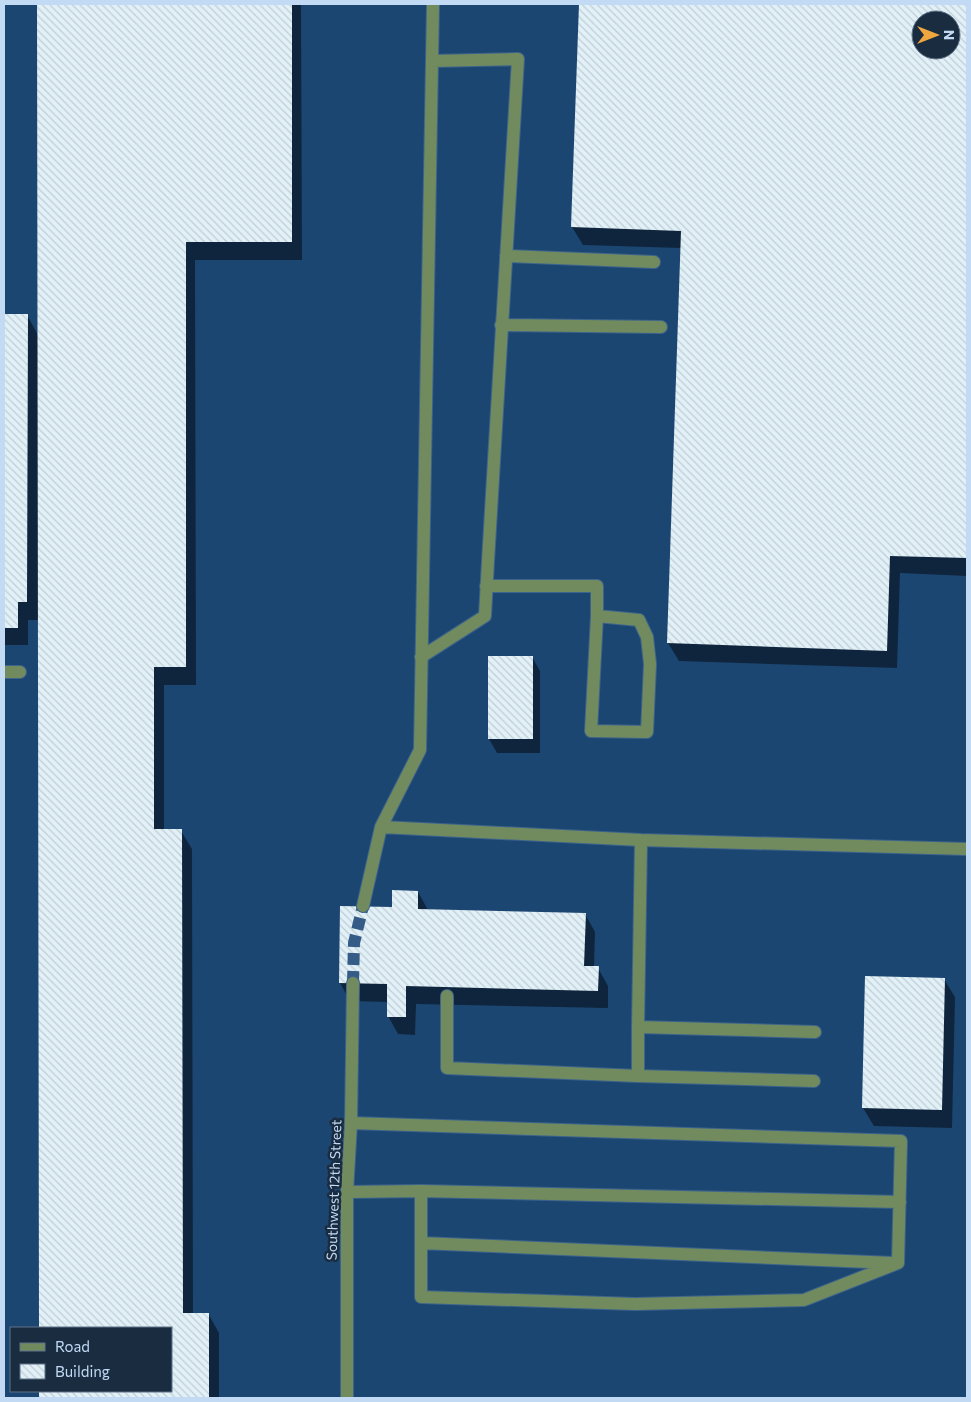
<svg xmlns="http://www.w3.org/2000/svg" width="971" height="1402" viewBox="0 0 971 1402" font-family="Commissioner,sans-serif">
  <defs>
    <pattern id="building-back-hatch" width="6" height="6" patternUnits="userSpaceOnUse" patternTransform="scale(1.25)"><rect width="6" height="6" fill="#e2f0f7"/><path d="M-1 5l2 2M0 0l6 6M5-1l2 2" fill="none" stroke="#c0cdd4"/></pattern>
  </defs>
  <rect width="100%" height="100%" fill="#1c4672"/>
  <path fill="#0007" fill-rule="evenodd" d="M38,4H301L302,260H195L196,685H164V831H181L192,849L193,1315H209L219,1333V1398H41V1391H171V1328H41L39,620H28V645H4V315H27L38,335Z
    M580,4H967V576L900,573L897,668L679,661L668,643L681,248L583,245L572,227ZM921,20H951V50H921Z
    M489,657H532L540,671V753H497L489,739Z
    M418,892L428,910L585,914L595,932L594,967L598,968L608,986V1008L416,1004L415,1035L398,1034L388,1016V1002L350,1001L340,983L393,908Z
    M866,977L944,979L955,997L952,1128L874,1126L863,1108Z"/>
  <path fill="url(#building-back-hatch)" fill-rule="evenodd" d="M37,4H292V242H186V667H154V829H182L183,1313H209V1398H39V1391H171V1328H39Z
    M579,4H967V558L890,556L887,651L667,643L681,231L571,227ZM921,20H951V50H921Z
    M4,314H28L27,602H18V628H4Z
    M488,656H533V739H488Z
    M392,890L418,891V909L586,913L584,966H599L598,991L406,986V1017H387V984L339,983L340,906L392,907Z
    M865,976L945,978L942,1110L862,1108Z"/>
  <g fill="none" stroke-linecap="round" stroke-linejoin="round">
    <path stroke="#355c86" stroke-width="12" stroke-dasharray="12 6" stroke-linecap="butt" d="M353,983L354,943L363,906"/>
    <g stroke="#3d648c" stroke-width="14">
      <path id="minor" d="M506,256L654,262
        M501,325L661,327
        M486,586H597V616L591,731L647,732L650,664L647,637L639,620L597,616
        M421,657L485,616C495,430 507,244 518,59L432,61
        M4,672H20
        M381,827L641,840L967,849
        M641,840L638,1027L815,1032
        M363,906L381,827L420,750L433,4
        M447,996V1068L638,1076
        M638,1027V1076L814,1081
        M351,1123L901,1141L898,1263
        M421,1191V1243L893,1263
        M347,1192L421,1191L900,1202
        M421,1243V1297L635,1304L804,1300L898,1263
        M347,1398V1192L351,1123L353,983"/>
    </g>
    <use href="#minor" stroke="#728b5e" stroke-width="12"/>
  </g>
  <g text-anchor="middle" stroke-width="5" stroke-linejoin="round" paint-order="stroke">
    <g font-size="14" fill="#c3daf5" stroke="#1a2c40">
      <text transform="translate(334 1190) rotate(-88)" y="5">Southwest 12th Street</text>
    </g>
  </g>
  <rect width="971" height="1402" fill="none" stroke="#c3daf5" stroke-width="10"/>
  <rect x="10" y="1327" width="162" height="65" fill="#1a2c40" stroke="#5e7288"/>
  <rect x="20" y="1343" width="25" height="8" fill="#728b5e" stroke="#5e7288"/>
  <text x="55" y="1352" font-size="15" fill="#c3daf5">Road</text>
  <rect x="20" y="1364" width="25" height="15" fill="url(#building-back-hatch)" stroke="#5e7288"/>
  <text x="55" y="1377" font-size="15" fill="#c3daf5">Building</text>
  <g transform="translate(936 35) rotate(90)"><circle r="24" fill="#1a2c40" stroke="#5e7288"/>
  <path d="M0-4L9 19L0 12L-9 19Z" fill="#f0a63e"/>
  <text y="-8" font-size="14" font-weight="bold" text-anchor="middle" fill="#c3daf5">N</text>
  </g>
</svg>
